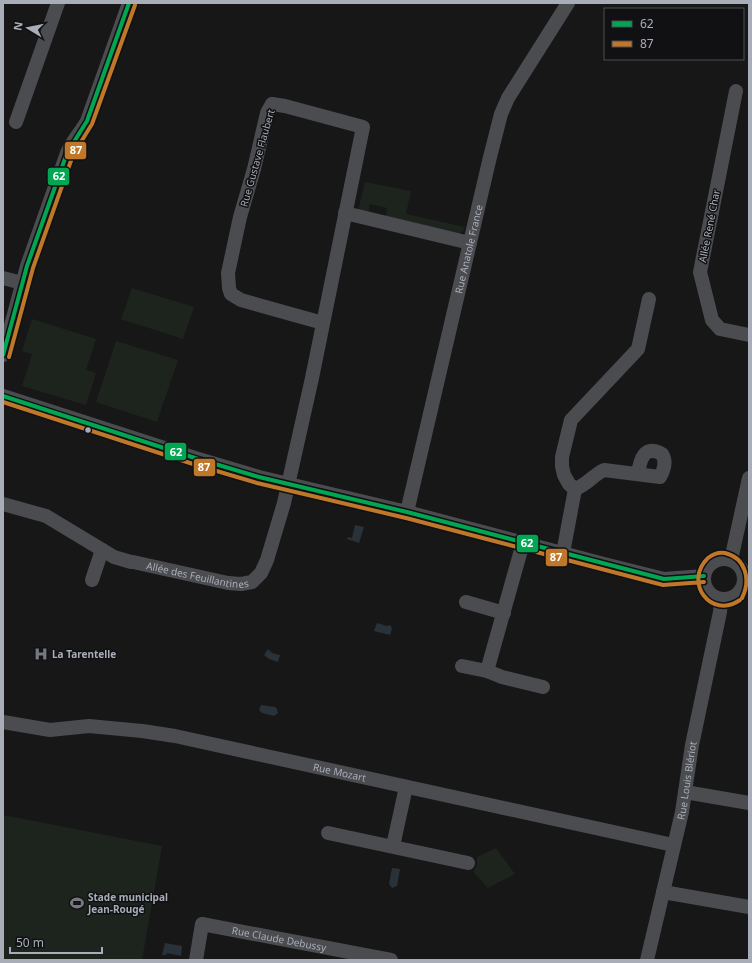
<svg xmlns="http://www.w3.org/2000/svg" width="752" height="963" viewBox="0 0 752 963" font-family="'Noto Sans',sans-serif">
  <rect width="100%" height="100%" fill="#171717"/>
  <path fill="#1d241e" d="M365,182L411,191L406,214L465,227L463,232L454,235L385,218L387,208L370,204L368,213L358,211Z
    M132,288L194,307L183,339L121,319Z
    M32,319L96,339L86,370L96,373L86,405L22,386L32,354L22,351Z
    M116,341L178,360L157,422L96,402Z
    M3,815L162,846L142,960H3Z
    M496,848L515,874L488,888L473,872L477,866V857Z"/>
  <path fill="#2a3239" d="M355,525L364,527L359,543L347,539L348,537L352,538Z
    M377,623L387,626L389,625L391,626L392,629L390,635L374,631Z
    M268,649L272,653L280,655L278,662L269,659L264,655Z
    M261,705L275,707L277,709L278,713L274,716L262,713L259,710Z
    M392,868L400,869L397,886L392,888L389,884Z
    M165,943L182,946L181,956L167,953L166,955H162Z"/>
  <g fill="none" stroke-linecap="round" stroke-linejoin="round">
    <g stroke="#4b4c50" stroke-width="14">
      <path d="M736,91L700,272L712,320L720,329L749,335"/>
      <path d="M16,122L58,3"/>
      <path d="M345,213L470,243"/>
      <path d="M3,278L22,283"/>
      <path d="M3,355L27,266L67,153C72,141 81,132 87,121L129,3"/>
      <path d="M3,396L195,458L259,477L407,512L604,564L664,579L704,576"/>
      <path d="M638,474C640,460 644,444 662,454C667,462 664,470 660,477L604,470C593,475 587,485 575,489L569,484L564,475L562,466V457L571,420L638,349L649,299"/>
      <path d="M3,504L46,516L114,557L131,562"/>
      <path id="s1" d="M407,512L490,157L501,114L508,98L568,3"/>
      <path d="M563,553L575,489"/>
      <circle cx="724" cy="579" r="20"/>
      <path d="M731,560L749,478"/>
      <path id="s2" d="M133,562L228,583L241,584L252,582L261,573L267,560L284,503L312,378L363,127L285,106L272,104L267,113L254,169L240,217L228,273L229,288L231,294L241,300L323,323"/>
      <path d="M92,580L102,550"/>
      <path d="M466,602L504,613"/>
      <path d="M462,666L487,671L502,677L543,687"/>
      <path d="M487,671L523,543"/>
      <path id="s3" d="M3,722L50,730L89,726L142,731L175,736L673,845"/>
      <path d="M685,792L749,803"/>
      <path d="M328,833L468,863"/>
      <path d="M393,846L406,787"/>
      <path d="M663,892L749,907"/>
      <path id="s4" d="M196,960L202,924L391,960"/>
      <path id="s5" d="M647,960L682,812L692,745L720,612L721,600"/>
    </g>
    <g stroke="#111113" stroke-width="7">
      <path id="bus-1" d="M3,355L27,266L67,153L87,121L129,3
        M3,396L195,458L259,477L407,512L664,579L704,576"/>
    </g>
    <g stroke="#111113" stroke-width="7">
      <path id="bus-2" d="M9,357L33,268L73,155L92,124L135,5
        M3,402L193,464L257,483L406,518L663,585L704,582
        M740,600C711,620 683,582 708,558C713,554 719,552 725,553C746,558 751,580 742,598"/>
    </g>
    <use href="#bus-1" stroke="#00a651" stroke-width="4"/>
    <use href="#bus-2" stroke="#bf772a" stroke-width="4"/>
  </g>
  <defs>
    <g id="hospital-bare" transform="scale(1.08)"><path d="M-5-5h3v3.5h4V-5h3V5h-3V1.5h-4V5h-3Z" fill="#757880" stroke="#111113" stroke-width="2.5" paint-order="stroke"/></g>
    <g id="stadium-bare" transform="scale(1.08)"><path d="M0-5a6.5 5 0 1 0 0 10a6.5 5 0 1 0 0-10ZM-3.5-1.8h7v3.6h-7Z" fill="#757880" stroke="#111113" stroke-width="2.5" paint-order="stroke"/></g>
  </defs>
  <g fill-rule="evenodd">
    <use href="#hospital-bare" x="41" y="654"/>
    <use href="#stadium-bare" x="77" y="903"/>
  </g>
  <circle fill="#a8adb8" stroke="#111113" stroke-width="1.5" cx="88" cy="430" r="3.5"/>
  <g text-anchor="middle" stroke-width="3" stroke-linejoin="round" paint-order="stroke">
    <g font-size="10" fill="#a8adb8" stroke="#111113">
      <text transform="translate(257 158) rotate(-74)" y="4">Rue Gustave Flaubert</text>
      <text transform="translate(709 226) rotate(-79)" y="4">Allée René Char</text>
      <text dy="4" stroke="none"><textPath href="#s1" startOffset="270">Rue Anatole France</textPath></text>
      <text dy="4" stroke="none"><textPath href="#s2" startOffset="66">Allée des Feuillantines</textPath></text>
      <text dy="4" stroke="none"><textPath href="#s3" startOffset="342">Rue Mozart</textPath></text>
      <text dy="4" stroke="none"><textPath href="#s5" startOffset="184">Rue Louis Blériot</textPath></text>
      <text dy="4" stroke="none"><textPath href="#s4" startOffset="115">Rue Claude Debussy</textPath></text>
    </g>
    <g font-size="10" font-weight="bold" fill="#a8adb8" stroke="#111113" text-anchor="start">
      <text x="52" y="658">La Tarentelle</text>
      <text x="88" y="901">Stade municipal<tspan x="88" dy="12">Jean-Rougé</tspan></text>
    </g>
  </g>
  <g stroke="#111113" stroke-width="1.5">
    <rect x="64" y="141" width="23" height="19" rx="4" fill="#bf772a"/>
    <rect x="47" y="167" width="23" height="19" rx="4" fill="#00a651"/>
    <rect x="164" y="442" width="23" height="19" rx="4" fill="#00a651"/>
    <rect x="193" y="458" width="23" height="19" rx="4" fill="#bf772a"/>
    <rect x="516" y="534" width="23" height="19" rx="4" fill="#00a651"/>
    <rect x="545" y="548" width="23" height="19" rx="4" fill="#bf772a"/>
  </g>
  <g font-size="11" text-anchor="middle" font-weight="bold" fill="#fff">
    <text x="76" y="154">87</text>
    <text x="59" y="180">62</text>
    <text x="176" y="456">62</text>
    <text x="204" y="471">87</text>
    <text x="527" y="547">62</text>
    <text x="556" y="561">87</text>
  </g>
  <rect width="752" height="963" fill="none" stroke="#a8adb8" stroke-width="8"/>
  <rect x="604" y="8" width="140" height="52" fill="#111113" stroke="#4d4f55"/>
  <rect x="612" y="21" width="20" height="6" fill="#00a651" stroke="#4d4f55"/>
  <text x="640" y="28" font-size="12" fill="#a8adb8">62</text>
  <rect x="612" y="41" width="20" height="6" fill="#bf772a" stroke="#4d4f55"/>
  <text x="640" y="48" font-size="12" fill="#a8adb8">87</text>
  <g transform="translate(28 28) rotate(280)" stroke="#111113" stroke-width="3" paint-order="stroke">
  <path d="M0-3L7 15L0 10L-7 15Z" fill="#a8adb8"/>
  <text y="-6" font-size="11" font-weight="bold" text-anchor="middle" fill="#a8adb8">N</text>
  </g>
  <path d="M10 947v6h92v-6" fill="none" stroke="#a8adb8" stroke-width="2"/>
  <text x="16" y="947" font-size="12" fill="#a8adb8" stroke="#111113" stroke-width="3" paint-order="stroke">50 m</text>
</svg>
